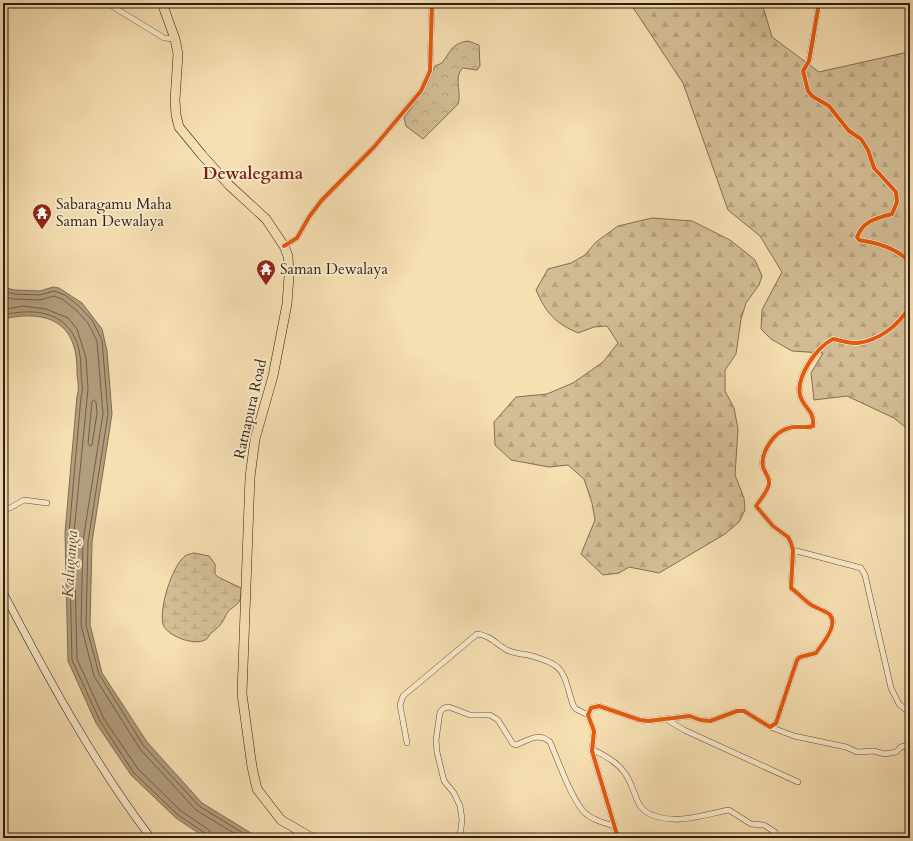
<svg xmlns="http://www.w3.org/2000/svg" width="913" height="841" viewBox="0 0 913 841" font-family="Cardo,serif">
  <defs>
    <pattern id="forest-firs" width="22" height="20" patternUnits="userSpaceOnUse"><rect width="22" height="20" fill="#d4be96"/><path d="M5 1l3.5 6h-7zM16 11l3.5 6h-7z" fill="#b6a380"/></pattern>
    <pattern id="wetland-marsh" width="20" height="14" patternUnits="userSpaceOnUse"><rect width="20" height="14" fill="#d4be96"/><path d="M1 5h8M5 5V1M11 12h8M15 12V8" fill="none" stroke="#b6a380"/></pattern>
    <pattern id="park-crowns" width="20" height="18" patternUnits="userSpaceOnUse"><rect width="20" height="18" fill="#d4be96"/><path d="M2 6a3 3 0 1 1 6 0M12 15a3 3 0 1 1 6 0" fill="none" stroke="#b6a380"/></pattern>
  </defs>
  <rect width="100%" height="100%" fill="#f6dfb1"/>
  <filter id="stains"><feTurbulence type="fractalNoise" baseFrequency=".005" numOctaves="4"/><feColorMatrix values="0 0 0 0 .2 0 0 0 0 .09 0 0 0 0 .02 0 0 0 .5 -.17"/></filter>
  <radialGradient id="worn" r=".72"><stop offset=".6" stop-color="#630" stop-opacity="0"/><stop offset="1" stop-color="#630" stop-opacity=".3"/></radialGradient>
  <path fill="url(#forest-firs)" stroke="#806e55" d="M630,3H762L772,37L819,72L908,52L910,53V431L894,418L847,396L814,400L811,373L823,353L792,351L771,339L761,329L762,310L782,272L760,236L728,210L683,83Z
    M652,218L692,221L730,240L755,260L762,276L759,285L746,303L741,319L736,354L725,370V391L734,408L738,429L735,475L744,498L745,510L739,522L725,534L659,573L629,567L619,573L603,575L581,554L595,520L592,503L584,479L568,465L549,467L511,460L495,445L494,422L516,397L547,394L573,383L603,362L618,343L607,326L594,327L578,333C555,323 546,313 536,290L548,269L571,263L585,255L596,242L618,226Z"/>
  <path fill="url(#wetland-marsh)" stroke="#806e55" d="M194,553L209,556L215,564V574L218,577L241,588C242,610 232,602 225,617C221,625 218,628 211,633C209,635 208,639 205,640C195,646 166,636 163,624C159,608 172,566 185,556C187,554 191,554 194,553Z"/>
  <path fill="url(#park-crowns)" stroke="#806e55" d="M468,41L479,45L480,66L477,70L463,68C453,76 462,93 458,104L423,139L406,126L404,118L425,89L435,66L442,63C451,51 451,44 468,41Z"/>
  <path fill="#b29d7c" stroke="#7d6a52" d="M3,287L14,290L40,291L53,287L59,288L82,303L102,329L107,351L112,414L92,542L90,625L102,673L147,742L202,803L259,838H206L176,818L131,775L96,723L68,661L65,533L77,396C80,387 77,380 77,372C78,322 47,309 3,319Z"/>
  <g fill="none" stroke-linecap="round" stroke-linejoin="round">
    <path stroke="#705e48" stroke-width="1" d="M3,291L14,294L40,295L54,291L65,295L79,306L92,320L102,340L108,414L88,542L86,625L99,674L143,745L199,806L251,838
      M3,296L13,299L40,300L54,296L62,299L76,310L88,323L97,341L103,414L83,541L81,625L94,676L140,749L196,810L242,838
      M3,310L23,306L46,309L68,318L77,329L86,358L88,389L74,533L77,659L104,719L138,769L181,811L209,830L212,838
      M3,315C50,304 82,321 81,372C81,381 84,388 81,397L69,533L72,660L100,721L134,773L178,815L205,833L207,838
      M94,400L96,402L97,413L92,445L90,446L88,444L92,402Z"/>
    <g stroke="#5f4e3b" stroke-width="6">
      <path id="street" d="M107,3L164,38L175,39
        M819,3L809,61L803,71L808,91L812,96L829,106L849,131L861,139L868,150L874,168L896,192L897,202L892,214C876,218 863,221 857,237L859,240C878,243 896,248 910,262
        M284,246L297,238L309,217L321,201L374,147L421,91L430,71L432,3
        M3,509L10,508L24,500L47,503
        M793,550L861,568L865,575L891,688L899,704L910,713
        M666,719L684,730L798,782
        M770,727L794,736L846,747L857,752L874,751L885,754L896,752L901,747L905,746L910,749
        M407,743L400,705L403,696L477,634C490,635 496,644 507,650C513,653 521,654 528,655C566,665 562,670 573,705L576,709L588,715
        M592,749C603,755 616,761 624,772C631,781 633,791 638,802C644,817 666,820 681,819C697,818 713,813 729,810L751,824L764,825L775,832V838
        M460,838L462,819L460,806L454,793L444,781L437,752L436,740L440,712L444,708L449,707L470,715H490L498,720L513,744L516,745C528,740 539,732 550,742C558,760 571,798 584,812C592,820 604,823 614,826
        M618,838L592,751L594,731L588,715L591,708L599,706L640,720L648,721L690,716L700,720L710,721L737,711H744L770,727L776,723L797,660L800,657L816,653C822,644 840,624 829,614C824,610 815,608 810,604C803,599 798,593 791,588L793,550L791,543L788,537L773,526L756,506C760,500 768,491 769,484C770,478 765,473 763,467C760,452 775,431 789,428C797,425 804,429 813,426C815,410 803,408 800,395C796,376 817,347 833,339C840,340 850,344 858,343C880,340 899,325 910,306"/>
    </g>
    <g stroke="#2d1e14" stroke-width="8">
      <path id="secondary" d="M3,592C47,676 93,762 151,838"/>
    </g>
    <g stroke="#2d1e14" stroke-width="10">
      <path id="highway" d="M162,3L175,39L178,54L175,100L176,115L179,127L202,155L229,185L266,219L284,246L288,256L289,276L287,304L273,376L255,439L250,477L242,694L252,767L257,789L281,820L312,838"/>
    </g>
    <use href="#street" stroke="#f9eacc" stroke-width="5"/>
    <use href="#secondary" stroke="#f9eacc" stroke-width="7"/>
    <use href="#highway" stroke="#f6dfb1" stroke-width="9"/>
    <g stroke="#f9eacc" stroke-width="6">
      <path id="cycleway" d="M819,3L809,61L803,71L808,91L812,96L829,106L849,131L861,139L868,150L874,168L896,192L897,202L892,214C876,218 863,221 857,237L859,240C878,243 896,248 910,262
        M284,246L297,238L309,217L321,201L374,147L421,91L430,71L432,3
        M618,838L592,751L594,731L588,715L591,708L599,706L640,720L648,721L690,716L700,720L710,721L737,711H744L770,727L776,723L797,660L800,657L816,653C822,644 840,624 829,614C824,610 815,608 810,604C803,599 798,593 791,588L793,550L791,543L788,537L773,526L756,506C760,500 768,491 769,484C770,478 765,473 763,467C760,452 775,431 789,428C797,425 804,429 813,426C815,410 803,408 800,395C796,376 817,347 833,339C840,340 850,344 858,343C880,340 899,325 910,306"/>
    </g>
    <use href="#cycleway" stroke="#e8590c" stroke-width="4"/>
  </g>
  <defs>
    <g id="temple-pin" transform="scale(1)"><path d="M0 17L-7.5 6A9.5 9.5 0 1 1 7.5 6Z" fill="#8f2418" stroke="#f9eacc"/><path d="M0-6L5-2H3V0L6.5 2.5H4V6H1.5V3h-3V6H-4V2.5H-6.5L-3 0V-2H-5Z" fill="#fff"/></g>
  </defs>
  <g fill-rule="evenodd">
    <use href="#temple-pin" x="42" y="213"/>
    <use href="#temple-pin" x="266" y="269"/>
  </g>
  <g text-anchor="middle" stroke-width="4" stroke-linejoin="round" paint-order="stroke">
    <g font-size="15" fill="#2d1e14" stroke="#f9eacc" text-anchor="start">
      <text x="56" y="209">Sabaragamu Maha<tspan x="56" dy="17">Saman Dewalaya</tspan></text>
      <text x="280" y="274">Saman Dewalaya</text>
    </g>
    <g font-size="15" fill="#2d1e14" stroke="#f9eacc">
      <text transform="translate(250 409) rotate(-77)" y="5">Ratnapura Road</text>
    </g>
    <g font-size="16" font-style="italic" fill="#5c4a38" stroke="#f9eacc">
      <text transform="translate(69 564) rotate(-86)" y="6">Kaluganga</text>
    </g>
    <g font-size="17" font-weight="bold" fill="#7a1f14" stroke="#f9eacc">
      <text x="253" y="179">Dewalegama</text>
    </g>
  </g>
  <rect width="913" height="841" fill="none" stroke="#f6dfb1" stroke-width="16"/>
  <rect x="4" y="4" width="905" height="833" fill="none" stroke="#2d1e14" stroke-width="2"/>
  <rect x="8" y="8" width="897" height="825" fill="none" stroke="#2d1e14"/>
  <rect width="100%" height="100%" filter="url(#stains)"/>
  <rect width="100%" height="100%" fill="url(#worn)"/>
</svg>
